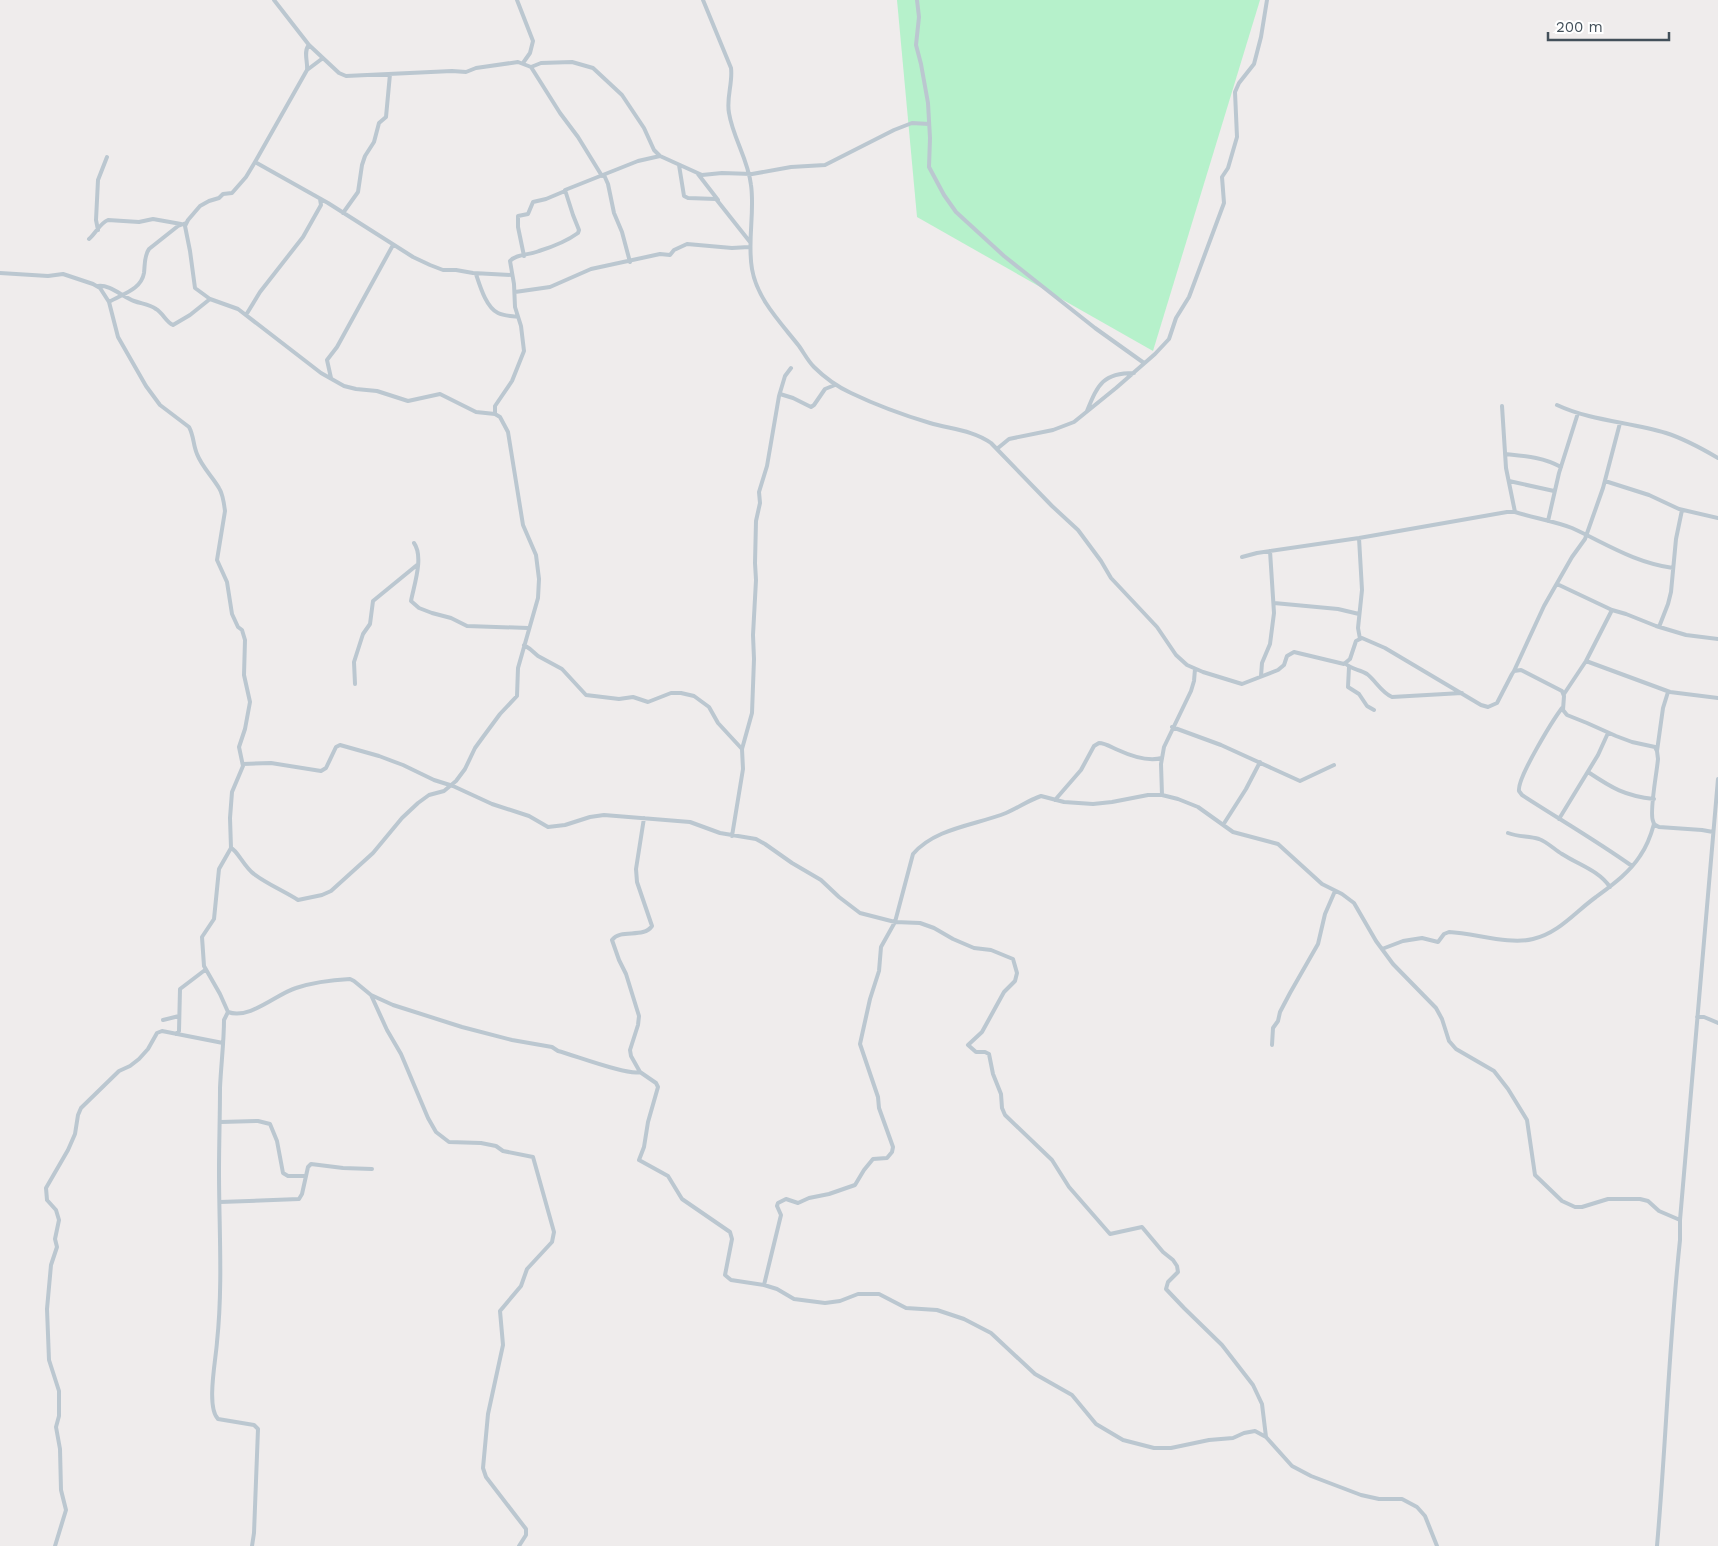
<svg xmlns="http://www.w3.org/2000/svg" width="1718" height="1546" viewBox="0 0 1718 1546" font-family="'Work Sans',sans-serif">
  <rect width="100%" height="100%" fill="#efecec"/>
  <path fill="#b6f1cb" d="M897,0H1260L1153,351L917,217Z"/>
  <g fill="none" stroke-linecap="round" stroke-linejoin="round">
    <path stroke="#bbc7d0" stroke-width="4" d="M274,0L309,45L339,73L346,76L452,71L466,72L476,68L518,62L531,67L541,63L572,62L593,68L622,95L644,128L654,150L660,156L702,175L722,173L752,174L791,167L825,165L894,130L912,123L929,124
      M517,0L533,41L530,53L523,63
      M703,0L731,68C733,83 726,98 729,113C733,138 748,159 751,185C755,213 747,241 752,269C757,299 781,323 799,346C804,353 808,361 814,367C825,378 838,387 851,393C876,405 903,415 930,423C950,429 973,430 991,443L1052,506L1078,530L1101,561L1111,578L1157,627L1176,655L1187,665L1203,672L1242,684L1278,670L1284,665L1287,656L1294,652L1344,664L1350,659L1356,641L1362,638L1385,648L1481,705L1488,707L1497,703L1512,674L1514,671L1521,670L1562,691L1564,696L1563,710L1567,715L1587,723L1616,736L1632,742L1655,747L1657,751L1658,759C1657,772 1649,812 1653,821C1654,825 1655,825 1659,827L1702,830L1713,832
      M917,0L919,17L916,45L921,64L928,103L930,138L929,167L944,195L956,212L1004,256L1095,328L1144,363
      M531,67L560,113L578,137L602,176
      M307,70L323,58
      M255,162L328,203L413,257L430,265L443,270H456L473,273L512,275
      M679,165L684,196L688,198L716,199L750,242
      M698,174L718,200
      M604,175L608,184L614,213L622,232L630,262
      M343,213L358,192L362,165L365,156L374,142L379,123L386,117L390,74
      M98,230L96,220L98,180L107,157
      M89,239C96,233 100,223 108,220L139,222L153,219L181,224
      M524,256L518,227V216L528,214L533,202L546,199L565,191
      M0,273L48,276L63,274L93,284L100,288L109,302L118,337L146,386L160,405L189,427C194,436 193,445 197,454C202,467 212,476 219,488C223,494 224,503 225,511L217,560L227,582L232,614L238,627L242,630L245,640L244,675L250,702L245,729L239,747L243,766L232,792L230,818L231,848L219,869L214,919L202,937L204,966L220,994L228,1012L224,1020C224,1042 221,1065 220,1088C220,1116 219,1143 219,1171C219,1228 223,1285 217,1342C216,1359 206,1407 218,1419L254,1425L258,1429L254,1533L252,1546
      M476,274C480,286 486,307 498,313C504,316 512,316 518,317
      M98,286C109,284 123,297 134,301C142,304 149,304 156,309C163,313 166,322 173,325L190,315L210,299
      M515,292L550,287L591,269L660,254L670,255L674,250L687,244L732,248L749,247
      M109,302C122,294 141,290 144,273C145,265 144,256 149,249L178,226L186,223
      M246,315L260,292L303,237L321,205L320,199
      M331,378L327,360L337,347L393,245
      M780,394L793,398L811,407L814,405L825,389L835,385
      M1557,405C1591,421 1630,422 1666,433C1685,439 1701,448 1718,458
      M1502,406L1506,468L1515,512
      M1087,411C1098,384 1103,373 1134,373
      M495,414V406L512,381L524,351L521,326L515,307L514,284L510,261C516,254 530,255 539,251C552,247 567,241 578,233L579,230L573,215L565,190L638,161L660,156
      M998,448L1009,439L1053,430L1074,422L1116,388L1155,354L1169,339L1176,318L1189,297L1224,203L1222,177L1228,168L1237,137L1235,92L1239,83L1254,64L1261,37L1267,0
      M1505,454C1525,456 1543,457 1561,467
      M1509,481L1554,491
      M1605,481L1649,495L1679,509L1718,518
      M1548,521L1559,473L1578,413
      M1359,538L1362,590L1358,628L1360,639
      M414,543C424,557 414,585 411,601L419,608L432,613L451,618L467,626L528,628
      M1242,557L1257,553L1359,538L1507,512H1515C1534,518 1554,521 1572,528C1607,544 1633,562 1673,568
      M1557,584L1612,610L1626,614L1656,626L1686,635L1718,639
      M1274,603L1338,609L1359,614
      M1659,627L1668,604L1671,592L1676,539L1682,510
      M524,645L530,649L538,656L562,669L586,695L619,699L633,697L648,702L671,693H681L694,696L709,707L718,723L742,749
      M1586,661L1670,692L1718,698
      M1345,663C1351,670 1360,669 1367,674C1376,681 1381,692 1392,697L1462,693
      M1349,667L1348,687L1359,694L1367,706L1374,710
      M1514,671L1544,606L1572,557L1585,539L1603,488L1620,423
      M1261,676L1262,663L1270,644L1274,613L1270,551
      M355,684L354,662L363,634L370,624L373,601L417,565
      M1564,694L1586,661L1612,610
      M1562,708C1553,720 1517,778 1519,791L1522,795C1559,819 1597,841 1632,866
      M1172,727L1221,745L1300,781L1334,765
      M1657,751L1663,708L1668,692
      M243,764L271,763L321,771L326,768L336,747L340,745L379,756L403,765L434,780L453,786L492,804L529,816L548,827L565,825L590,817L604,815L690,822L720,833L756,839L765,844L792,863L821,880L839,897L860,913L895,922L920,923L934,928L953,939L974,948L991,950L1013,959L1017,973L1015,981L1004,992L982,1032L968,1045L976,1052H985L989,1054L993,1074L1001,1094L1002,1108L1005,1115L1052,1160L1069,1187L1110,1234L1142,1227L1163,1252L1173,1260L1177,1266L1178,1272L1168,1282L1166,1289L1184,1308L1222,1345L1253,1385L1262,1404L1266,1437
      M1588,772C1612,788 1625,796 1654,799
      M1162,795L1161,764L1164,747L1191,691L1194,681L1195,669
      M1055,800L1081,770L1094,746L1099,743C1105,743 1111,747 1118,750C1131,756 1147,762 1162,758
      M644,818L636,869L637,882L652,926C643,939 621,928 612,940L619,960L626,974L639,1016L638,1025L630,1050L631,1056L640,1072L656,1083L658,1087L648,1122L644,1147L639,1160L668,1176L682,1199L730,1232L732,1239L725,1275L731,1280L764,1285L777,1289L794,1299L825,1303L840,1301L858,1294H879L906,1308L937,1310L964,1319L991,1333L1035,1374L1072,1395L1096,1424L1123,1440L1154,1448H1171L1209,1440L1233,1438L1244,1433L1255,1431L1266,1437L1292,1466L1311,1476L1361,1495L1379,1499H1402L1417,1507L1425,1516L1437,1546
      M1559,819L1598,755L1608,733
      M1223,825L1246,789L1260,762
      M1508,833C1518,837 1528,836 1539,839C1547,842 1554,849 1562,854C1579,865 1598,870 1610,887
      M732,836L743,769L742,749L752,713L754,659L753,635L756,580L755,563L756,521L760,503L759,492L767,466L779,396L785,376L791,368
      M231,848C237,850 245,868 254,874C267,884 284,891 298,900L322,895L331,891L373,853L402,818L418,803L429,795L444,791L456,781L465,769L475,748L483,737L500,714L517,696L518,668L538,598L539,579L536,555L523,525L508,432L500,417L495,414L476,412L440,394L408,401L377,391L356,389L344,386L321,373L238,309L210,299L195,288L190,251L185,226L188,220L200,206L209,201L219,198L223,194L232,193L246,177L255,162L307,70C308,62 303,51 309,45
      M1382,949L1403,941L1422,938L1438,942L1444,934L1449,932C1475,933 1508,945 1533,939C1559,933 1575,912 1596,897C1612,885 1629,873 1640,856C1647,846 1651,835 1654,824
      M371,995L387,1030L401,1054L428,1118L436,1132L449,1142L481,1143L496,1146L503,1151L533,1157L554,1232L552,1242L527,1269L521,1286L500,1311L503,1345L488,1414L483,1468L486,1477L526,1529V1535L519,1546
      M228,1012C250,1020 276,994 296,988C314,982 332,980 350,979L354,981L371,995L393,1005L462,1027L512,1040L552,1047L558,1051C574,1055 628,1076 640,1072
      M1697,1017H1704L1718,1023
      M163,1020L179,1016
      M176,1034L179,1031L180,989L205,970
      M1272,1045L1273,1028L1278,1021L1280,1012L1290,993L1318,944L1325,914L1335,891
      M221,1122L258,1121L270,1124L277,1141L283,1173L288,1176H306
      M220,1202L299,1199L302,1194L308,1167L311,1164L343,1168L372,1169
      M764,1285L781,1215L777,1206L778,1203L786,1199L798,1203L809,1198L829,1194L855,1185L864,1170L873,1159L887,1158L892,1152L893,1147L879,1108L878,1097L860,1044L870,999L879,971L881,947L895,922L913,854C935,828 976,825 1006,813C1018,808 1029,800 1041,796L1064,802L1093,804L1112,802L1148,795H1162L1178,799L1198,807L1233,832L1278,844L1322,884L1342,894L1354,903L1376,941L1393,964L1436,1008L1442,1019L1449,1041L1456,1049L1494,1071L1508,1089L1527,1120L1535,1175L1562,1201L1575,1207H1582L1608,1199H1640L1648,1201L1659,1211L1680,1220
      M55,1546L66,1510L61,1490L60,1449L56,1427L59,1416V1391L49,1360L47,1309L51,1265L57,1247L55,1239L59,1220L56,1210L47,1200L46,1188L68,1150L75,1134L78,1115L81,1108L119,1071L130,1066L139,1059L148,1049L157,1033L162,1031L223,1043
      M1657,1546C1666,1444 1669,1342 1680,1240V1220L1718,779"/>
  </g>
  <path d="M1548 32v8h121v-8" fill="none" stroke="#43505a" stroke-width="2.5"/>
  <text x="1556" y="32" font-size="15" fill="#43505a" stroke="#ffffff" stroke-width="4" paint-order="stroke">200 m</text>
</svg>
